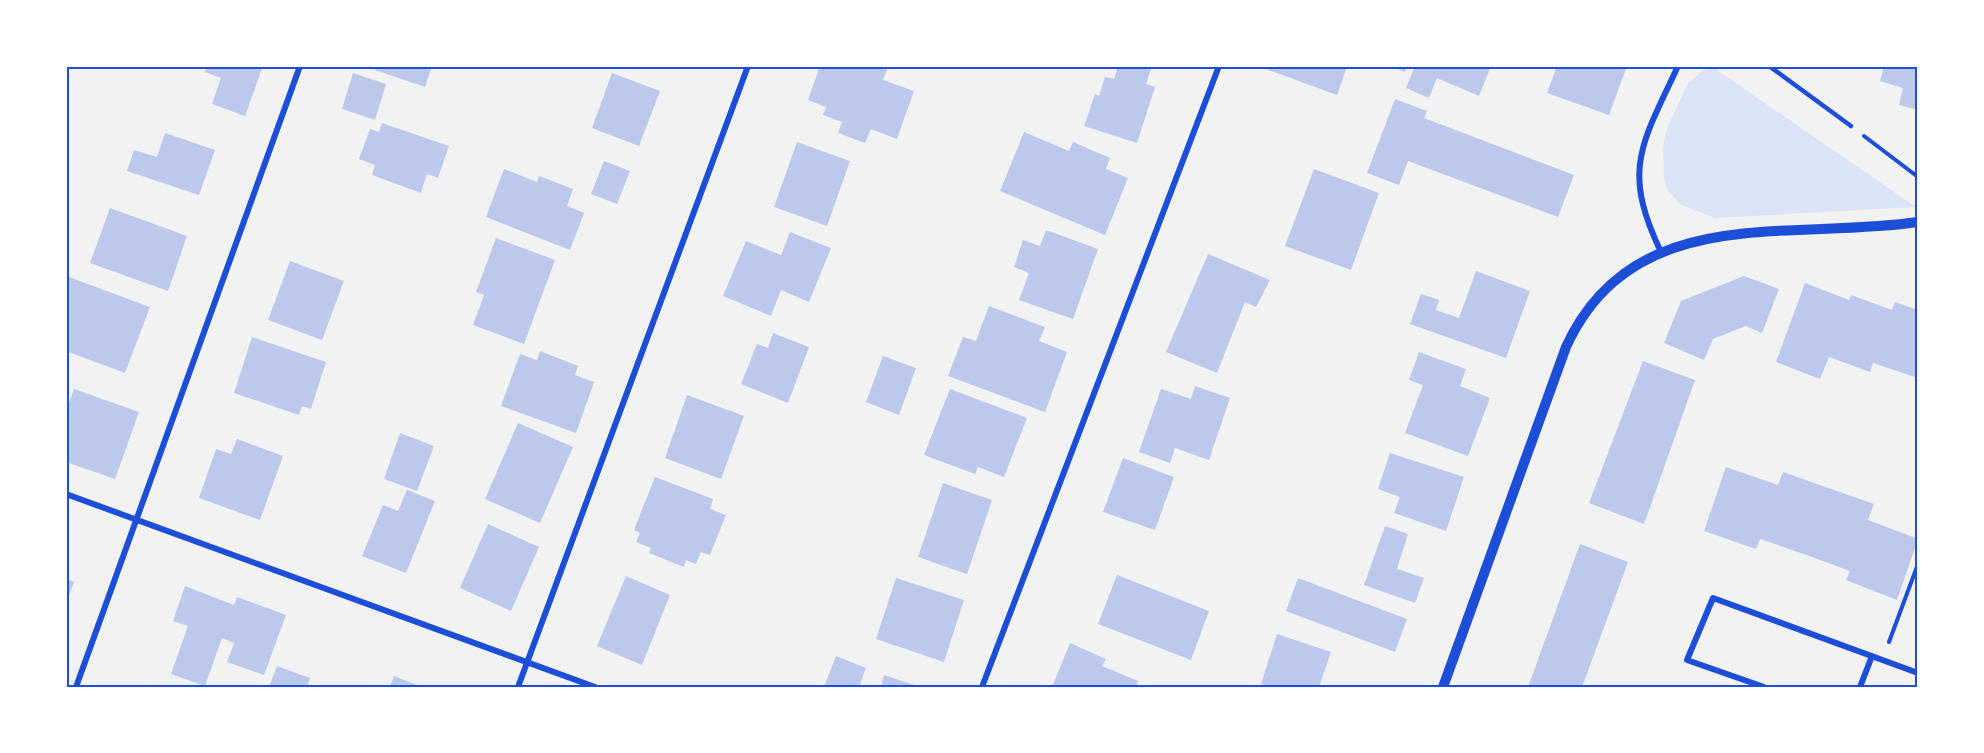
<svg xmlns="http://www.w3.org/2000/svg" width="1984" height="753" viewBox="0 0 1984 753" font-family="'Roboto Condensed',sans-serif">
  <rect width="100%" height="100%" fill="#f2f2f2"/>
  <path fill="#dbe4f7" d="M1714,68L1916,207L1715,218L1681,205L1668,191L1664,179L1663,148L1667,128L1688,83L1704,70Z"/>
  <path fill="#bdc9ec" d="M207,66H263L245,116L212,104L221,78L205,72Z
    M376,66H432L425,87L375,70Z
    M820,66H886L888,67L883,80L914,91L897,139L871,129L865,143L838,133L842,122L823,115L826,107L808,100Z
    M1118,66H1152L1146,84L1155,87L1137,143L1084,126L1095,94L1099,96L1105,77L1114,79Z
    M1258,66H1347L1337,95Z
    M1390,66H1407L1405,72Z
    M1415,66H1491L1479,96L1437,78L1429,98L1406,88Z
    M1557,66H1627L1609,115L1547,93Z
    M1884,66H1918V110L1899,105L1903,88L1880,81Z
    M353,73L386,84L375,120L342,109Z
    M612,73L660,91L639,146L592,128Z
    M1395,99L1427,111L1424,118L1574,175L1558,217L1408,161L1399,185L1367,173Z
    M382,123L449,146L438,178L427,174L421,193L372,175L375,165L359,159L370,129L379,132Z
    M1024,132L1069,151L1073,142L1110,158L1106,169L1128,178L1105,235L1000,191Z
    M165,133L215,150L199,195L127,171L134,150L157,157Z
    M797,142L850,161L827,226L774,207Z
    M604,161L630,171L617,204L591,194Z
    M504,169L537,182L539,176L573,189L567,206L584,213L570,250L486,217Z
    M1314,169L1379,193L1351,270L1285,246Z
    M110,208L187,236L168,291L90,263Z
    M1046,230L1098,249L1073,319L1019,300L1029,273L1014,267L1023,240L1040,246Z
    M790,232L831,248L809,302L781,290L771,316L723,296L746,241L781,255Z
    M496,238L555,260L524,344L473,325L484,295L476,292Z
    M1208,254L1270,280L1256,307L1245,302L1217,373L1166,352Z
    M290,261L344,281L322,340L268,320Z
    M1476,271L1530,291L1506,358L1410,324L1421,294L1439,300L1436,310L1459,318Z
    M1744,276L1779,289L1762,333L1746,326L1713,339L1704,360L1664,343L1681,301Z
    M69,277L150,307L125,373L66,351V286Z
    M1805,283L1849,300L1851,295L1892,310L1895,302L1918,310V378L1873,363L1870,372L1829,357L1820,379L1776,362Z
    M989,306L1045,327L1039,341L1067,352L1045,412L948,376L963,337L976,341Z
    M773,333L809,347L788,403L741,384L757,344L768,348Z
    M252,337L326,362L311,409L302,406L299,415L234,393Z
    M540,351L578,366L575,375L594,382L576,433L501,406L520,354L537,360Z
    M1419,352L1466,369L1460,386L1490,398L1468,456L1405,433L1423,385L1409,380Z
    M883,356L916,368L899,415L866,402Z
    M1643,361L1695,380L1644,524L1589,503Z
    M1195,386L1230,398L1209,460L1175,448L1170,463L1139,452L1161,389L1191,399Z
    M74,389L139,412L115,479L66,462V411Z
    M950,389L1027,418L1004,477L978,467L975,474L924,455Z
    M687,395L744,416L721,479L665,458Z
    M518,423L573,447L540,523L485,499Z
    M400,433L434,446L417,491L384,479Z
    M237,439L283,456L260,520L199,498L216,449L231,454Z
    M1390,453L1464,477L1446,531L1394,513L1400,497L1378,489Z
    M1123,458L1174,477L1155,530L1103,512Z
    M1726,467L1778,485L1783,472L1874,504L1868,520L1918,539L1897,600L1846,580L1850,571L1804,554L1760,539L1756,549L1704,531Z
    M655,477L713,499L710,509L726,515L710,555L701,552L696,564L686,560L684,567L649,553L651,548L636,542L640,533L634,530Z
    M943,483L992,500L967,574L918,557Z
    M407,490L435,501L406,573L362,556L383,505L398,511Z
    M488,524L539,547L511,611L460,588Z
    M1385,526L1408,534L1397,569L1424,578L1415,603L1364,585Z
    M1580,544L1628,562L1613,603L1582,687H1528Z
    M1117,575L1209,611L1191,660L1098,624Z
    M626,576L670,595L642,665L597,646Z
    M896,578L964,600L944,662L876,639Z
    M1298,578L1407,619L1395,652L1286,611Z
    M66,579L74,582L66,604Z
    M185,586L234,605L237,597L286,615L264,675L227,662L234,643L222,638L205,686L171,674L188,626L173,621Z
    M1277,634L1331,652L1319,687H1272L1261,684Z
    M1070,643L1106,659L1102,666L1138,681L1136,687H1052Z
    M836,656L866,668L859,687H824Z
    M277,666L310,678L307,687H269Z
    M884,675L920,687H881Z
    M394,676L422,687H390Z"/>
  <g fill="none" stroke-linecap="round" stroke-linejoin="round">
    <path stroke="#1d4ed8" stroke-width="4" d="M1864,136L1918,177
      M1889,642L1918,564"/>
    <path stroke="#1d4ed8" stroke-width="4.5" d="M1769,66L1851,126"/>
    <path stroke="#1d4ed8" stroke-width="6" d="M1661,252C1621,169 1642,144 1678,66
      M66,494L595,687
      M76,687L300,66
      M518,687L748,66
      M982,687L1219,66
      M1764,687L1687,660L1713,598L1918,673
      M1860,687L1872,656"/>
    <path stroke="#1d4ed8" stroke-width="10" d="M1443,687L1566,347C1633,201 1789,241 1918,222"/>
  </g>
  <rect width="1984" height="753" fill="none" stroke="#ffffff" stroke-width="135"/>
  <rect x="68" y="68" width="1848" height="618" fill="none" stroke="#1d4ed8" stroke-width="2"/>
</svg>
